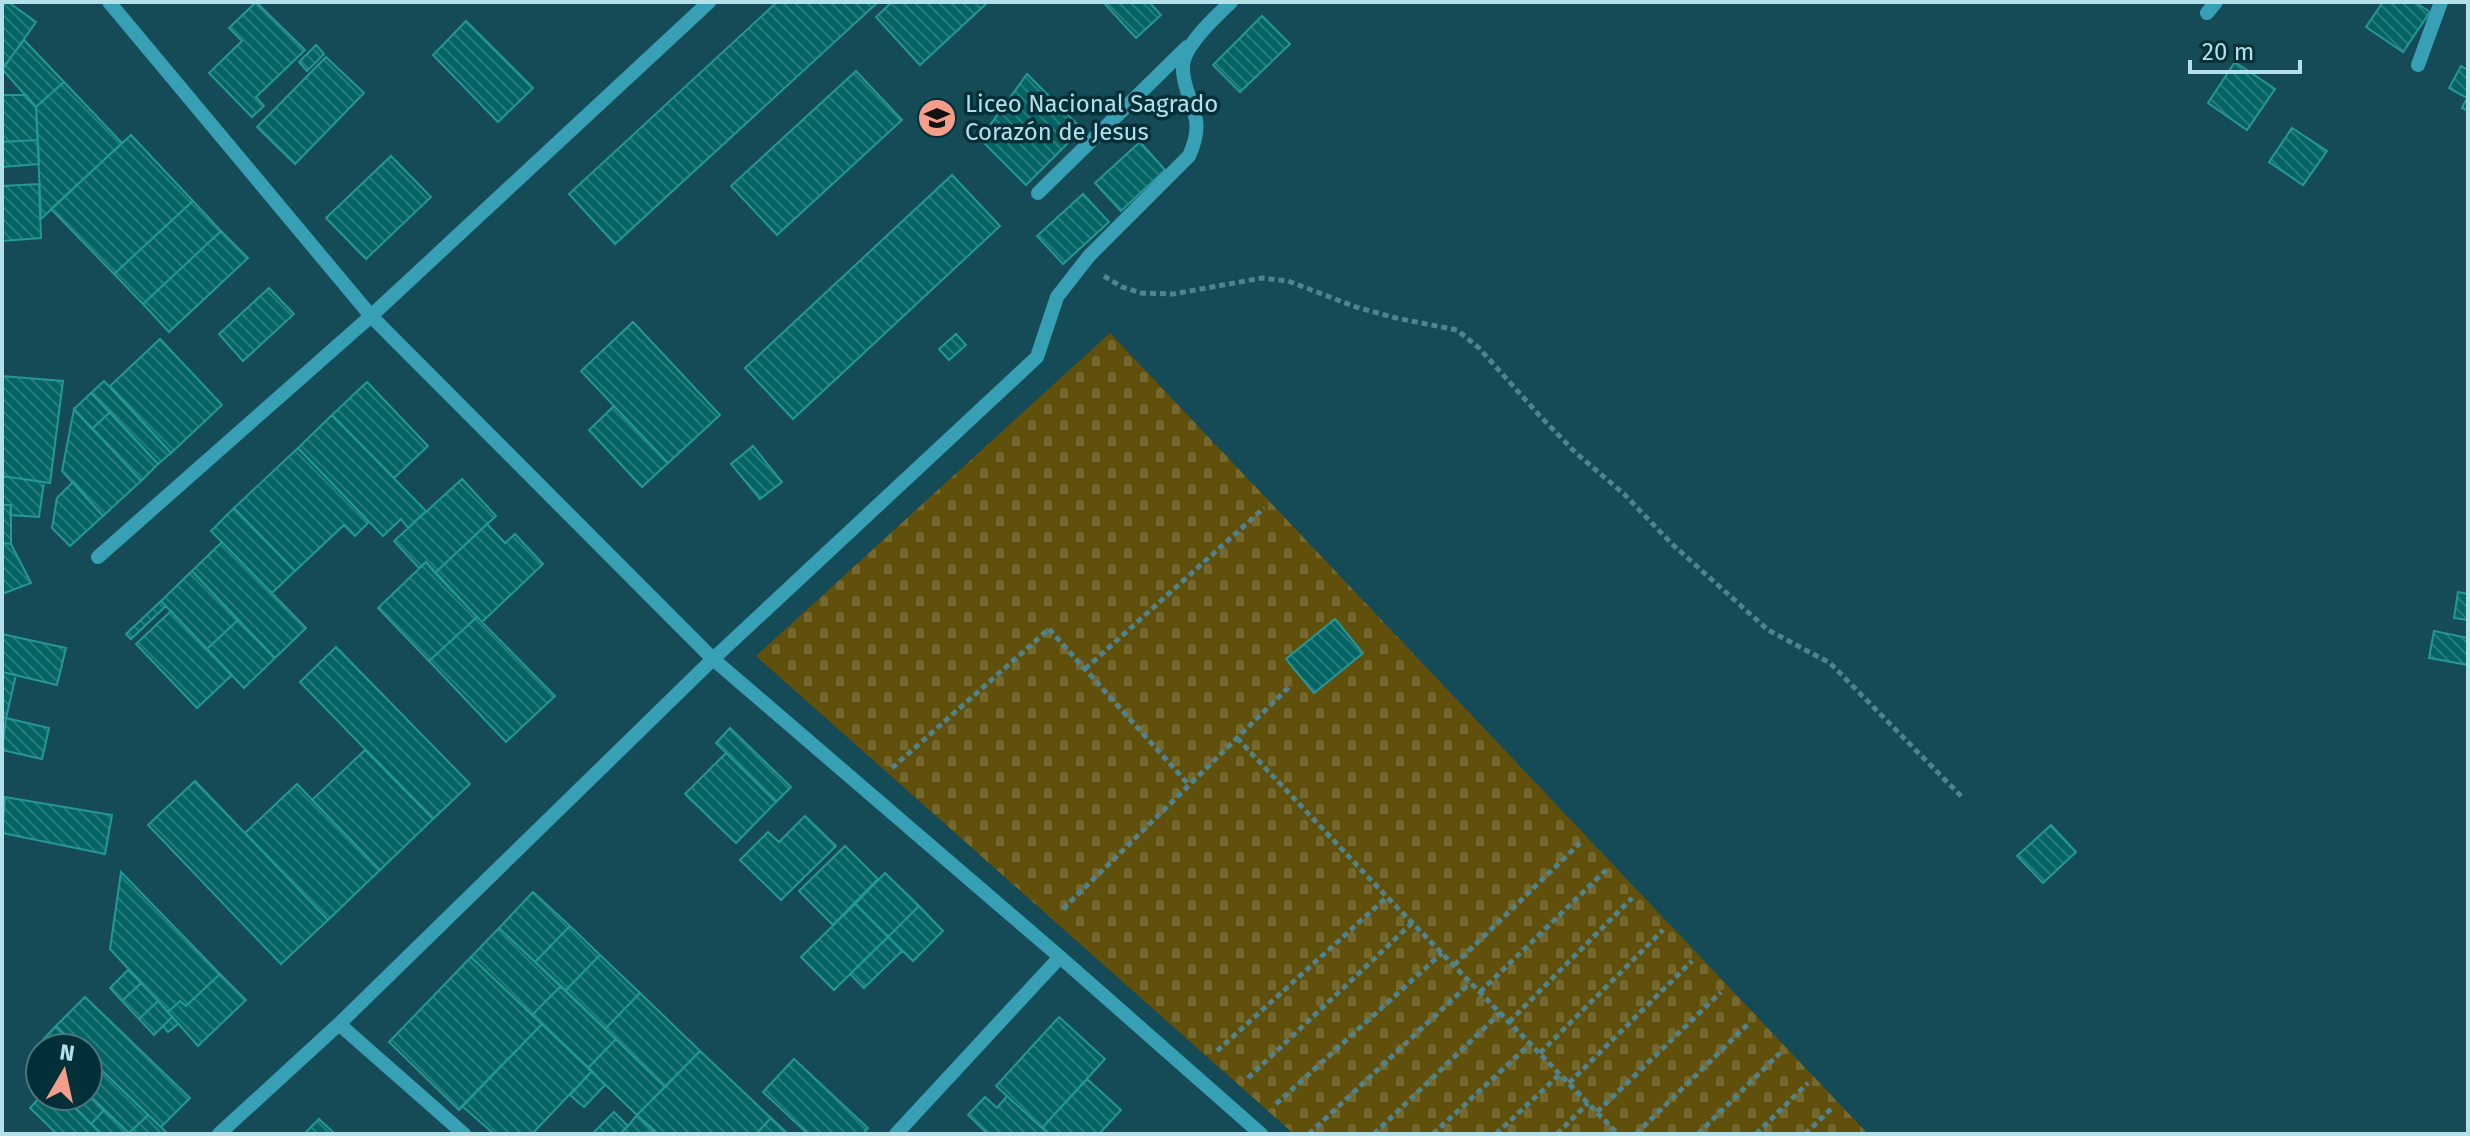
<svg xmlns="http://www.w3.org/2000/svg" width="2470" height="1136" viewBox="0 0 2470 1136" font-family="'Fira Sans',sans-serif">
  <defs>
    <pattern id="cemetery-stones" width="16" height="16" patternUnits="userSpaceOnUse" patternTransform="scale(2)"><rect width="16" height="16" fill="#61500b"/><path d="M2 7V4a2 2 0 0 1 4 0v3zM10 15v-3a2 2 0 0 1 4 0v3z" fill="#75692f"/></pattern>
    <pattern id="building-back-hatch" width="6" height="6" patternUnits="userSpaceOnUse" patternTransform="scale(2)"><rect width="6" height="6" fill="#046464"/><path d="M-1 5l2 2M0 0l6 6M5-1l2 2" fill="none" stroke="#267a7a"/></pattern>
  </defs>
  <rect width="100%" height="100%" fill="#154b56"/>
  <path fill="url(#cemetery-stones)" d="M1110,333L1868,1134H1294L756,656Z"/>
  <path fill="url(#building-back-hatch)" stroke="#259796" stroke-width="2" d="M2,2H8L36,22L2,70Z
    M256,2L305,50L256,97L264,106L252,117L209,73L242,41L229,28Z
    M777,2H878L615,244L569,194Z
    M892,2H988L920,65L876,17Z
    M1103,2H1149L1161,15L1136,38Z
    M2383,2H2415L2430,12L2403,52L2366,27Z
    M1262,16L1290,44L1240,92L1213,65Z
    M466,21L533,88L498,122L433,55Z
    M24,40L64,82L36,107L2,69Z
    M316,45L324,54L307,71L299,62Z
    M326,57L364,93L295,164L257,127Z
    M2235,62L2275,89L2247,130L2208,103Z
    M2461,66L2468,70V111L2462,108L2467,98L2449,88Z
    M856,71L902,120L777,235L731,186Z
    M1027,74L1082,129L1026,185L980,139Z
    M64,82L122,143L41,219L36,107Z
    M2,95H26L36,107L38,140L2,142Z
    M2292,128L2327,151L2303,185L2269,162Z
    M131,135L193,201L114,274L51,209Z
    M38,140L39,164L2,167V142Z
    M1140,142L1165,170L1121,211L1095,183Z
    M391,156L431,197L366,259L326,218Z
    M952,175L1000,226L793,419L745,368Z
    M39,184L41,238L2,241V186Z
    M1083,194L1109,222L1063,264L1037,236Z
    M193,201L221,231L143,304L114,274Z
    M221,231L248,258L169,332L143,304Z
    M269,288L294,314L243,361L219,334Z
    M633,322L720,415L668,463L581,371Z
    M956,334L966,345L949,360L939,349Z
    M160,339L222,405L171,453L110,386Z
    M2,376L63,381L50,483L2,476Z
    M104,381L171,453L158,464L91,393Z
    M367,382L428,446L394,478L332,415Z
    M91,393L110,412L92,429L74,409Z
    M614,406L668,463L642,487L589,430Z
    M74,409L141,481L103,516L62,471Z
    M74,409L92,429L110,412L158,464L141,481Z
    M332,415L426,511L408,528L401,519L383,536L298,448Z
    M753,446L782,482L760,499L731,464Z
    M298,448L369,522L355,536L344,525L295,571L234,508Z
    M2,476L44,482L39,517L10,515L11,505H2Z
    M462,479L496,516L435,573L426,562L419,568L394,541Z
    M73,482L103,516L70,546L52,528L57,498Z
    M2,505H11V544L2,543Z
    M234,508L295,571L272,593L211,531Z
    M487,524L505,543L515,534L543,564L482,622L435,573Z
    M222,542L306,628L275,658L192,571Z
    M2,543L11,544L31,583L2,594Z
    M426,562L477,617L429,661L378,608Z
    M192,571L238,620L207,649L161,601Z
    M2458,592L2468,594V620L2454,618Z
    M161,601L166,606L131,639L126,634Z
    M171,611L232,675L197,708L136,644Z
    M477,617L555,696L506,742L429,661Z
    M1335,619L1363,653L1314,693L1286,659Z
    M238,620L275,658L244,688L207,649Z
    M2434,631L2468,638V665L2429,658Z
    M2,634L66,648L57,685L2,672Z
    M336,647L470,784L433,819L300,682Z
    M2,672L16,675L6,718L2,717Z
    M6,718L49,728L42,759L2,750Z
    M730,728L791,787L776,802L716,743Z
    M365,750L433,819L380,870L312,800Z
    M726,753L776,802L736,843L685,794Z
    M195,781L328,920L281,964L148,825Z
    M297,784L380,870L328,920L245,833Z
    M5,797L112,815L105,854L2,833Z
    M805,816L836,846L781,900L740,860L768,832L779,842Z
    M2051,825L2076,852L2043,883L2017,856Z
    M845,846L878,879L833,925L799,891Z
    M121,872L220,974L186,1006L180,1001L168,1012L110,949Z
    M885,873L919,906L888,937L855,904Z
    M533,892L570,926L535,962L499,928Z
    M855,904L888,937L834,990L801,957Z
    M919,906L943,931L913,961L888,937Z
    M570,926L600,955L565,991L535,962Z
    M499,928L561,986L532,1015L471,957Z
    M888,937L902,951L864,988L850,974Z
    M600,955L640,993L605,1029L565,991Z
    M471,957L542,1024L459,1110L389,1042Z
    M128,970L141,983L122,1001L110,988Z
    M220,974L246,1000L198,1046L168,1012L180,1001L186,1006Z
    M141,983L158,1001L139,1019L122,1001Z
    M561,986L616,1039L588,1068L532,1015Z
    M640,993L700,1051L665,1087L605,1029Z
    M85,997L190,1098L161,1127L88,1057V1048H79L56,1026Z
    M158,1001L172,1017L154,1035L139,1019Z
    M172,1017L178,1024L168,1032L163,1026Z
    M1059,1017L1105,1059L1042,1128L996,1086Z
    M542,1024L592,1071L532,1134H494L462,1106Z
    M56,1026L79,1048H41L38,1045Z
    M616,1039L665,1087L637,1115L588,1068Z
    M700,1051L771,1118L756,1134H657L637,1115Z
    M794,1059L868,1128L863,1134H808L763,1092Z
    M92,1061L148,1115L129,1133L88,1094V1065Z
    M592,1071L605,1085L584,1107L570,1095Z
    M1087,1079L1121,1110L1099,1134H1049L1042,1128Z
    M88,1094L104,1110L91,1124L68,1101L72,1096H88Z
    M41,1096H63L101,1134H57L30,1108Z
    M1007,1096L1042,1128L1049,1134H988L968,1115L985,1097L997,1108Z
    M104,1110L129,1133L128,1134H101L91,1124Z
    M614,1112L628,1126L620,1134H592Z
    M148,1115L161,1127L168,1134L129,1133Z
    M637,1115L656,1132L620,1134L628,1126Z
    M771,1118L788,1134H756Z
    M319,1119L335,1134H304Z"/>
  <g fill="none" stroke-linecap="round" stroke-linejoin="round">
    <path stroke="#51838d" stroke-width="5" stroke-dasharray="6 4" stroke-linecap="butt" d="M1104,276L1122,287L1141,293L1173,294L1262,278L1288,281L1356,307L1396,318L1457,330L1479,348L1540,416L1576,453L1624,494L1672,544L1768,630L1830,663L1963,798
      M1085,669L1264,508
      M1237,738L1387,897L1618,1134
      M892,768L1049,629L1189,785
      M1063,909L1291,685
      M1454,965L1580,843
      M1480,992L1606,870
      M1509,1022L1632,898
      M1217,1051L1387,897
      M1540,1053L1663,930
      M1248,1078L1412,923
      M1569,1083L1692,961
      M1276,1104L1442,953
      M1597,1112L1721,992
      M1309,1134L1470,983
      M1374,1134L1500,1013
      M1433,1134L1530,1044
      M1496,1134L1560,1074
      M1557,1134L1588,1103
      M1636,1134L1750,1022
      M1698,1134L1780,1053
      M1756,1134L1808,1083
      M1805,1134L1832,1108"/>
    <path stroke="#38a0b5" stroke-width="14" d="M109,2L371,316L713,659L1060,957L1261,1134
      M2207,13L2216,2
      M2418,65L2441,2
      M1038,193L1187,47
      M98,557L371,316L709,2
      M339,1024L464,1134
      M219,1134L339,1024L713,659L1037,357L1057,297L1089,256L1189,156C1194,145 1198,133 1196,120C1193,104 1179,77 1184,60C1189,41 1217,15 1231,2
      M896,1134L1060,957"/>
  </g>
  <defs>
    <g id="school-disc" transform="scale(2)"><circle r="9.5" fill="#f49e89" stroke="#033038"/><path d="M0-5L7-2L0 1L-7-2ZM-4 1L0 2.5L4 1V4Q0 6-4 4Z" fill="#111"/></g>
  </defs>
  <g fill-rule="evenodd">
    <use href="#school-disc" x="937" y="118"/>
  </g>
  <g text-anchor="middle" stroke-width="7" stroke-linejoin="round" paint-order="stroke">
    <g font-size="24" fill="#b4e0ea" stroke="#033038" text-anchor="start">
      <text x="965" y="112">Liceo Nacional Sagrado<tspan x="965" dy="28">Corazón de Jesus</tspan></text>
    </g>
  </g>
  <rect width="2470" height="1136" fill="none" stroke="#b4e0ea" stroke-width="8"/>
  <g transform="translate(64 1072) rotate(9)"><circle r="38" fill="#033038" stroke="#4a767f" stroke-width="2"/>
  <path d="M0-6L14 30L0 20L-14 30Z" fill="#f49e89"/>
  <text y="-12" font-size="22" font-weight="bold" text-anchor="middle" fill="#b4e0ea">N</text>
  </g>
  <path d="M2190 60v12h110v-12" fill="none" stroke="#b4e0ea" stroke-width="4"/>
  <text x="2202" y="60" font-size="24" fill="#b4e0ea" stroke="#033038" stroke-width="6" paint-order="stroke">20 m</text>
</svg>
